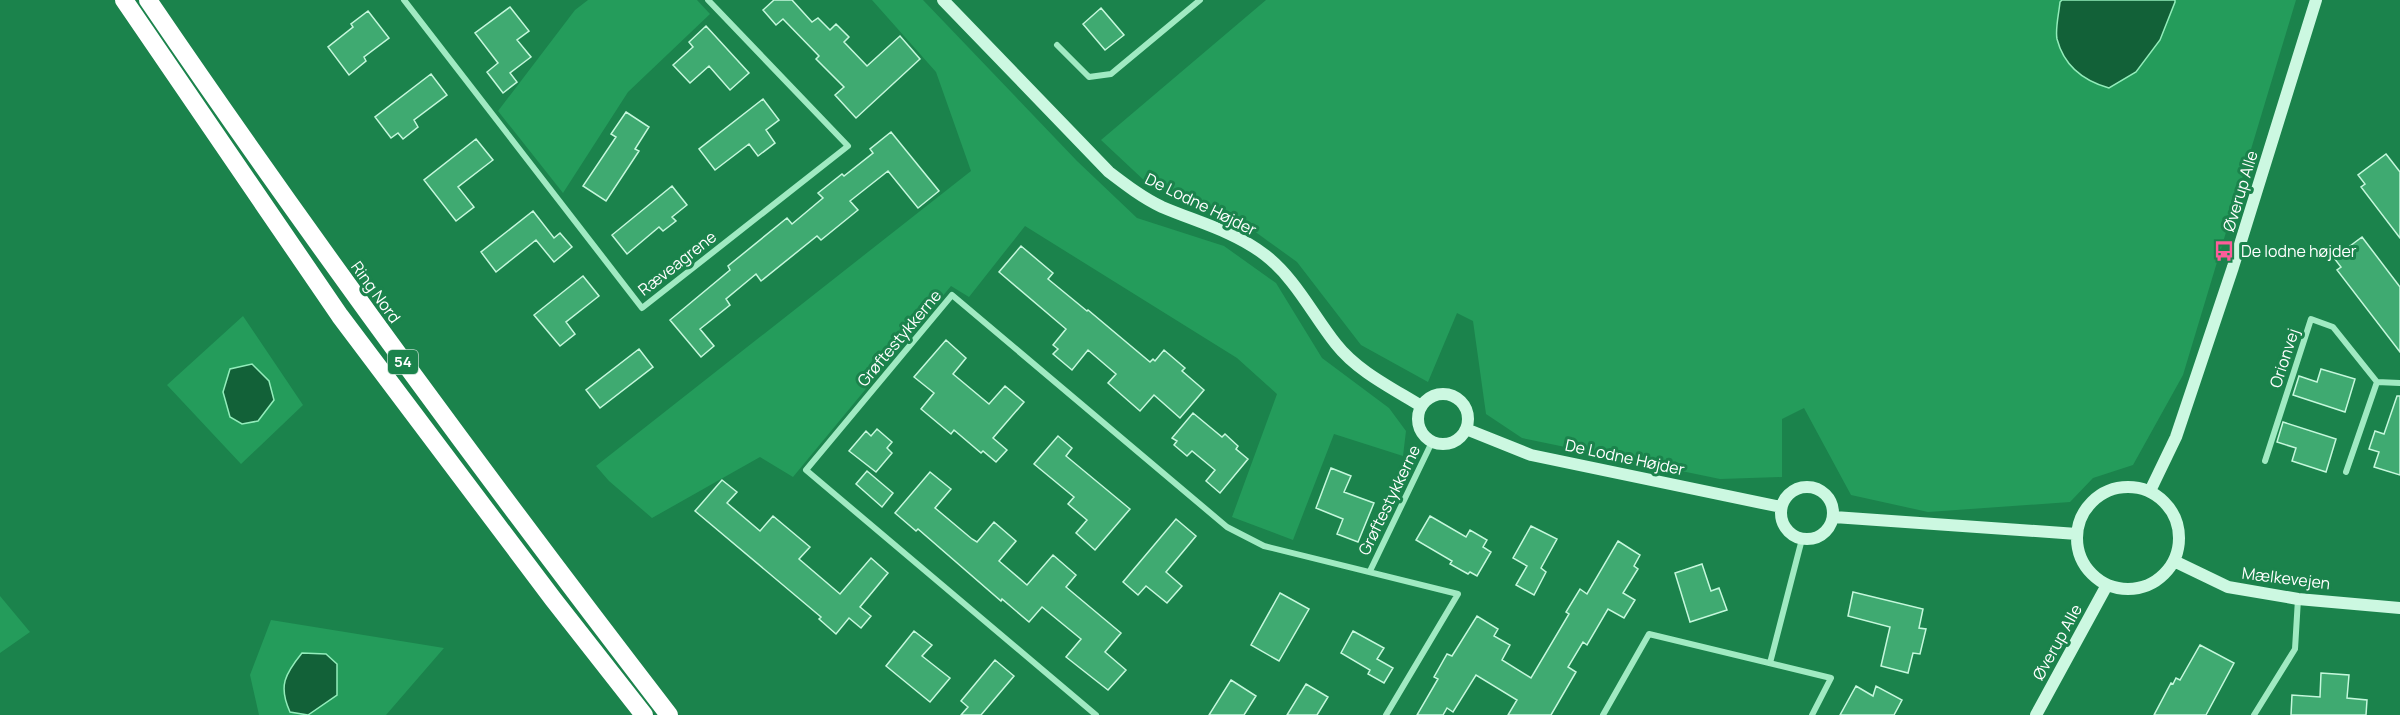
<svg xmlns="http://www.w3.org/2000/svg" width="2400" height="715" viewBox="0 0 2400 715" font-family="Manrope,sans-serif">
  <rect width="100%" height="100%" fill="#1b834c"/>
  <path fill="#249c5b" d="M588,0H697L710,14L628,92L563,193L498,111L575,10Z
    M872,0H923L1077,161L1137,218L1224,246L1276,283L1322,358L1389,408L1406,431L1403,456L1334,434L1293,540L1232,517L1277,394L1237,358L1025,226L969,297L951,286L793,477L760,457L652,518L609,481L596,466L971,171L936,72Z
    M1266,0H2296L2183,375L2133,465L2093,478L2070,502L1928,512L1851,495L1804,408L1782,419V477L1720,479L1522,438L1486,414L1473,321L1457,313L1428,382L1361,345L1297,262L1228,212L1148,184L1101,140Z
    M243,316L303,405L241,464L167,385Z
    M0,596L30,632L0,653Z
    M271,620L444,648L386,715H259L250,675Z"/>
  <path fill="#126138" stroke="#93edbb" stroke-width="1.5" d="M2062,0H2175V2L2160,40L2136,72L2109,88C2084,81 2064,66 2057,39C2055,29 2059,13 2060,2Z
    M252,364L269,381L274,400L258,421L242,424L230,417L223,392L230,369Z
    M302,653L326,654L337,664V695L308,715L290,712C278,686 285,674 302,653Z"/>
  <path fill="#3faa71" stroke="#c5f8dc" stroke-width="1.5" d="M774,0H792L812,22L818,18L830,30L836,24L849,37L844,42L867,66L900,36L920,59L856,118L835,95L844,87L816,59L819,56L783,19L776,25L763,10Z
    M510,7L529,31L517,40L531,57L510,73L517,82L503,93L487,72L498,63L475,33Z
    M1101,8L1124,35L1105,50L1083,24Z
    M368,11L389,38L364,57L366,61L349,75L328,47L353,27L351,24Z
    M706,26L749,73L730,90L709,66L690,83L673,65L693,47L689,42Z
    M431,74L447,95L414,120L418,127L403,139L398,133L391,138L375,117Z
    M763,99L779,120L766,130L775,143L758,156L749,144L715,170L699,149Z
    M626,112L649,127L635,149L639,151L606,201L583,186L616,137L611,134Z
    M891,132L939,191L918,208L888,171L850,201L858,210L821,240L817,236L761,281L756,274L726,299L730,305L700,329L714,346L701,357L670,320L730,270L728,266L787,218L792,224L823,198L818,193L842,174L844,176L873,153L870,149Z
    M476,139L493,160L458,187L474,207L456,221L424,180Z
    M2386,154L2400,172V238L2361,187L2365,184L2358,175Z
    M672,186L687,205L672,217L676,221L663,231L659,227L627,254L612,235Z
    M533,211L554,238L560,233L572,247L554,262L536,240L496,272L481,252Z
    M2362,237L2400,287V352L2337,270L2341,267L2334,258Z
    M1021,246L1053,273L1048,279L1087,311L1088,310L1150,362L1153,359L1155,361L1164,350L1185,368L1182,371L1204,390L1180,418L1154,395L1140,411L1108,383L1116,374L1088,350L1072,370L1053,354L1058,349L1053,345L1066,329L999,272Z
    M583,276L599,296L566,322L575,334L560,346L534,315Z
    M946,340L966,358L953,374L989,404L1005,386L1024,402L993,438L1007,450L996,462L983,451L981,453L954,430L951,434L921,409L934,393L914,377Z
    M639,349L653,367L600,408L586,390Z
    M2321,369L2355,379L2345,412L2293,395L2299,376L2317,382Z
    M2397,396H2400V475L2374,467L2379,452L2369,449L2375,431L2384,434Z
    M1193,413L1222,437L1225,434L1238,446L1236,449L1248,459L1220,493L1206,481L1215,470L1192,451L1187,456L1174,445L1177,441L1172,438Z
    M2283,422L2336,439L2326,472L2292,461L2296,448L2277,442Z
    M877,429L892,442L887,448L892,453L876,472L849,451L866,431L871,436Z
    M1058,436L1072,448L1066,456L1130,509L1095,550L1076,533L1087,520L1068,504L1074,497L1034,464Z
    M1331,468L1351,476L1344,492L1374,503L1358,542L1337,534L1343,519L1316,508Z
    M867,471L893,493L882,507L856,484Z
    M930,472L951,489L935,508L972,539L977,542L994,522L1016,541L999,561L1027,585L1053,555L1076,575L1066,587L1121,633L1105,652L1126,670L1108,690L1066,657L1081,639L1042,607L1029,622L1002,599L1001,601L918,529L916,531L895,513Z
    M722,480L737,492L727,503L760,531L773,516L810,547L799,559L840,594L871,558L888,573L860,607L871,616L861,628L849,618L836,634L819,619L821,617L695,511Z
    M1430,516L1466,537L1470,530L1487,540L1483,547L1491,552L1477,576L1470,572L1468,574L1450,564L1452,561L1416,540Z
    M1176,519L1196,536L1166,572L1182,586L1167,603L1146,586L1138,595L1123,582Z
    M1531,526L1557,539L1541,568L1546,572L1534,595L1516,585L1527,566L1513,558Z
    M1618,541L1640,555L1634,566L1638,569L1623,593L1635,600L1624,618L1608,609L1587,645L1583,642L1568,667L1576,672L1551,715H1508L1517,700L1476,675L1453,712L1447,708L1443,715H1417L1438,679L1434,677L1447,654L1452,656L1477,616L1498,629L1494,636L1510,645L1502,660L1531,678L1569,614L1566,612L1580,589L1587,594Z
    M1702,564L1711,591L1719,588L1727,610L1690,622L1675,573Z
    M1853,592L1923,609L1919,628L1926,629L1920,654L1913,653L1908,673L1881,666L1890,627L1848,616Z
    M1280,593L1309,609L1279,661L1251,645Z
    M914,631L932,645L922,656L950,678L930,702L886,666Z
    M1353,631L1384,648L1377,659L1393,668L1384,683L1368,674L1370,670L1341,653Z
    M2200,645L2234,663L2206,715H2154L2171,683L2173,684L2176,678L2180,680Z
    M995,660L1014,676L981,715H961L968,707L961,701Z
    M2321,673L2349,675L2347,698L2367,700L2366,715H2291L2292,695L2320,697Z
    M1231,680L1256,696L1244,715H1209Z
    M1306,684L1328,697L1317,715H1287Z
    M1856,686L1873,696L1876,686L1902,700L1894,715H1840Z"/>
  <g fill="none" stroke-linecap="round" stroke-linejoin="round">
    <path stroke="#a0eac2" stroke-width="6" d="M404,0L642,308L848,146L708,0
      M1057,45L1089,77L1111,74L1200,0
      M2265,461L2311,319L2333,327L2377,382L2400,383
      M2346,472L2377,382
      M1370,571L1432,442
      M1770,663L1802,539
      M1096,715L806,470L952,295L1227,527L1264,546L1458,594L1386,715
      M1603,715L1649,634L1831,678L1812,715
      M2254,715L2295,649L2298,599"/>
    <path stroke="#ccf8e1" stroke-width="12" d="M943,0L1109,172C1126,185 1143,198 1162,207C1197,222 1234,231 1265,255C1295,278 1313,315 1336,344C1357,371 1392,388 1421,406
      M1418 419a25 25 0 1 1 50 0a25 25 0 1 1-50 0Z
      M1466,429L1531,455L1781,507
      M1781 513a26 26 0 1 1 52 0a26 26 0 1 1-52 0Z
      M2077 538a51 51 0 1 1 102 0a51 51 0 1 1-102 0Z
      M2150,491L2176,437L2233,267L2316,0
      M1834,517L2077,534
      M2174,561L2228,587L2298,599L2400,608
      M2036,715L2107,585"/>
    <path stroke="#fff" stroke-width="18" d="M124,0L340,316L553,599L644,715
      M148,0C314,244 489,481 669,715"/>
  </g>
  <defs>
    <g id="bus-bare" transform="scale(1.62)"><path d="M-5-6H5V4H4V6H2V4H-2V6H-4V4H-5ZM-3.5-4V0h7V-4ZM-3.5 1.2v1.5H-2V1.2ZM2 1.2v1.5H3.5V1.2Z" fill="#fc5d9a" stroke="#1b834c" stroke-width="2.5" paint-order="stroke"/></g>
  </defs>
  <g fill-rule="evenodd">
    <use href="#bus-bare" x="2224" y="251"/>
  </g>
  <g text-anchor="middle" stroke-width="6" stroke-linejoin="round" paint-order="stroke">
    <rect fill="#1b834c" stroke="#bbdac9" stroke-width="1.5" x="388" y="350" width="30" height="24" rx="4.5"/>
    <g font-size="15" font-weight="bold" fill="#fff">
      <text x="403" y="367">54</text>
    </g>
    <g font-size="16" fill="#fff" stroke="#1b834c">
      <text transform="translate(2240 191) rotate(-73)" y="6">Øverup Alle</text>
      <text transform="translate(1201 204) rotate(26)" y="6">De Lodne Højder</text>
      <text transform="translate(677 263) rotate(-38)" y="6">Ræveagrene</text>
      <text transform="translate(376 292) rotate(54)" y="6">Ring Nord</text>
      <text transform="translate(899 338) rotate(-50)" y="6">Grøftestykkerne</text>
      <text transform="translate(2284 358) rotate(-72)" y="6">Orionvej</text>
      <text transform="translate(1625 457) rotate(12)" y="6">De Lodne Højder</text>
      <text transform="translate(1389 500) rotate(-64)" y="6">Grøftestykkerne</text>
      <text transform="translate(2286 578) rotate(7)" y="6">Mælkevejen</text>
      <text transform="translate(2057 642) rotate(-61)" y="6">Øverup Alle</text>
    </g>
    <g font-size="16" fill="#fff" stroke="#1b834c" text-anchor="start">
      <text x="2241" y="257">De lodne højder</text>
    </g>
  </g>
</svg>
